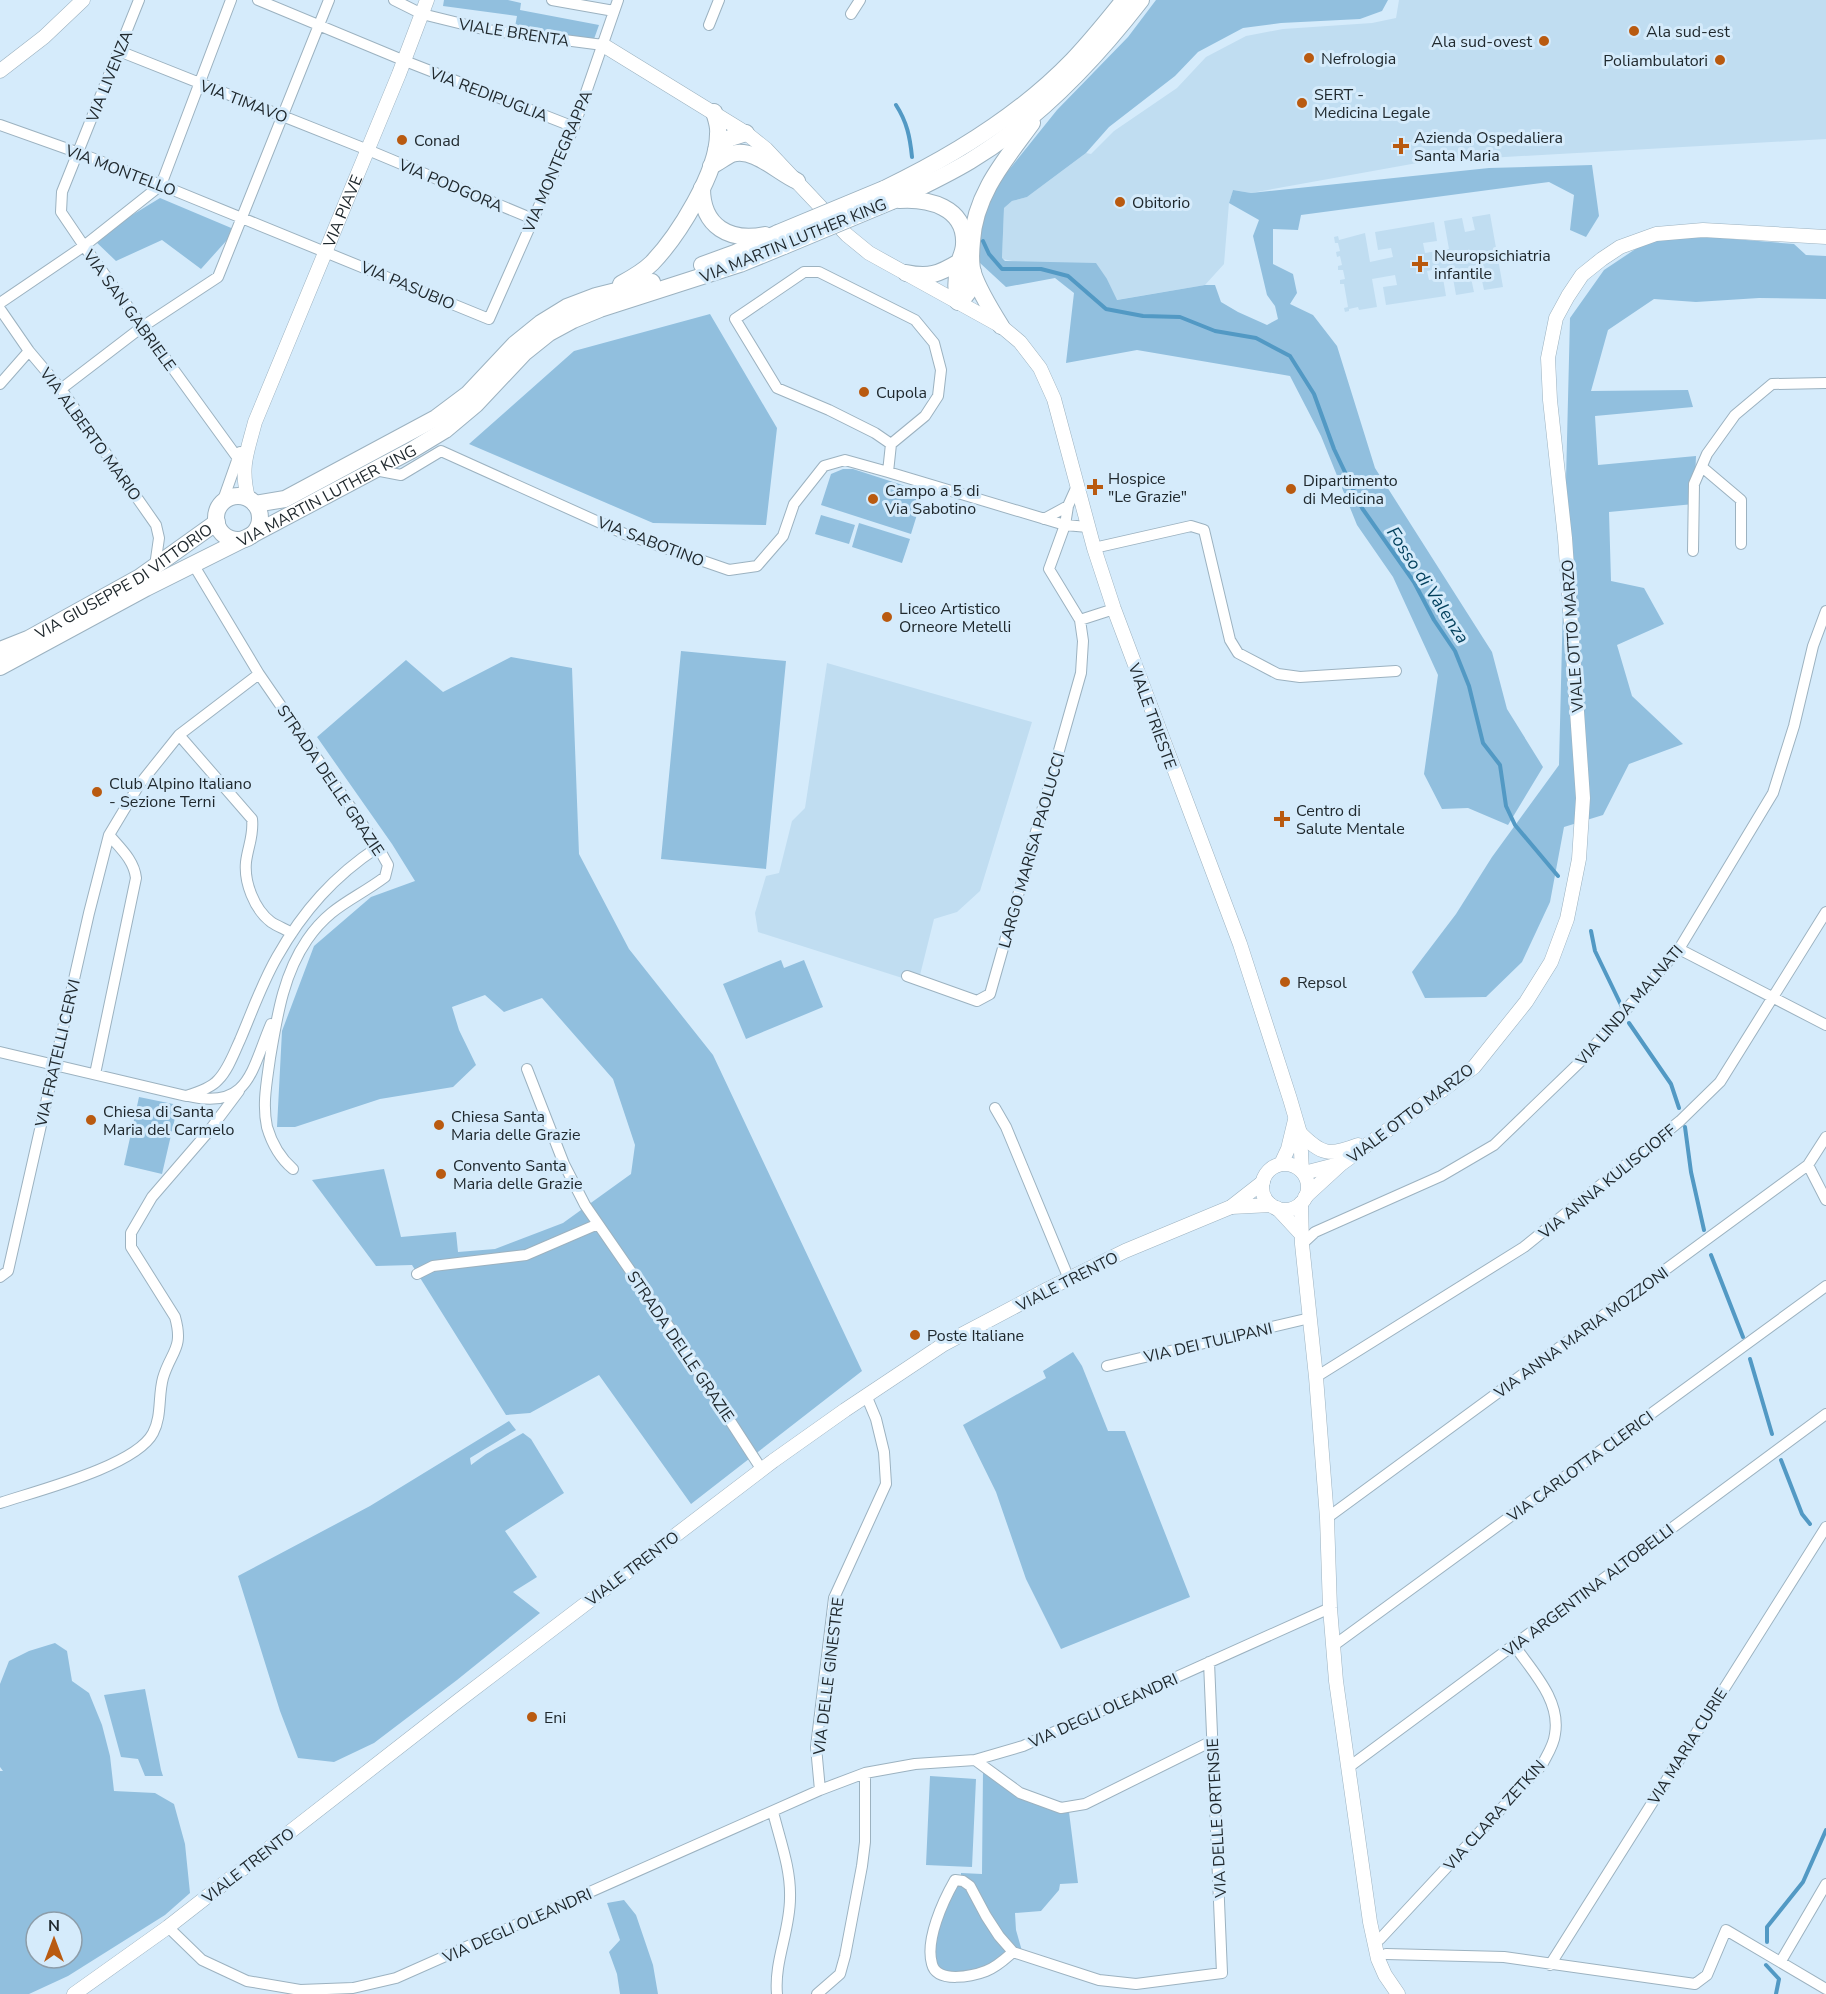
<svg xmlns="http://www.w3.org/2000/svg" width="1826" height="1994" viewBox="0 0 1826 1994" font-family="'Nunito Sans',sans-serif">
  <rect width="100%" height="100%" fill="#d5ebfb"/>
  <path fill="#c0ddf1" d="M1399,0H1826V139L1488,158H1445L1251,193L1233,190L1229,203L1224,264L1205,285L1116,300L1107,279L1002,259L1004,208L1012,201L1027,197L1086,153L1091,154L1114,131L1177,88L1206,57L1246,36L1283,29L1372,23L1396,18Z
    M1490,214L1503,287L1484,290L1481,276L1471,278L1474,292L1456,295L1451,267L1427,271L1429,280L1443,278L1446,296L1386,305L1383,287L1397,285L1395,275L1372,279L1377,307L1359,310L1358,307L1349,309V311L1345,312L1344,308L1348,307L1344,284H1340V280L1345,279L1343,270H1338V266L1342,265L1340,256L1337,257L1336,252L1340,251L1338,243H1335L1334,237L1338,236L1339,240L1365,233L1370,262L1393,257L1391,248L1378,250L1375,232L1434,222L1437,241L1423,243L1425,253L1449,249L1444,221L1462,218L1465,232L1475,230L1472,217Z
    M827,663L1032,722L980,891L957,912L934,919L918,983L758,932L755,913L766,876L779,873L792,821L805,808Z"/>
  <path fill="#91bfde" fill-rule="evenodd" d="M444,0H508L521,3L520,10L599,25L594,39L515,27L517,16L443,6Z
    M1156,0H1388L1382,11L1360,19L1281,23L1243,28L1198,52L1175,76L1109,127L1086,153L1027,197L1012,201L1004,208L1002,258L1005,261L1096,263L1107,279L1117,300L1205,285H1215L1221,302L1238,312L1267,325L1278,319L1275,306L1267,295L1253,236L1259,220L1229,203L1233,190L1251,193L1489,168L1592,165L1599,216L1586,237L1570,230L1574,195L1549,182L1301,215L1298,230L1273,229V264L1293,274L1297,293L1290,304L1313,315L1337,346L1375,468L1492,652L1507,709L1543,767L1508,825L1468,808L1442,809L1424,774L1438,675L1393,577L1357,525L1321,436L1290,376L1137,350L1066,363L1074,293L1055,278L1006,287L980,263V225L996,186L1057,110L1128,37Z
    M160,198L236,230L201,269L162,240L116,261L93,239Z
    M1708,237L1794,244L1806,255L1826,256V299L1759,298L1696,302L1654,299L1608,330L1591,391L1688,390L1693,407L1595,416L1598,465L1696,456L1694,504L1609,512L1611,581L1644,588L1664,624L1617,645L1632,696L1683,744L1629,764L1603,815L1564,827L1550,902L1522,962L1486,997L1425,998L1412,972L1456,914L1492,857L1559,765L1570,318L1604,270L1649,240Z
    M710,314L777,428L766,525L653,523L469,444L574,351Z
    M843,469H853L924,492L911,534L821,505L831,474Z
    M821,515L855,525L849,544L815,534Z
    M859,523L910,539L902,563L852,547Z
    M681,651L786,661L766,869L661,859Z
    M511,657L572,668L579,854L629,949L713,1055L862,1371L691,1504L599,1375L530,1413L506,1415L412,1265L376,1266L312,1180L384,1169L401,1237L456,1232L458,1252L495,1249L563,1223L631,1174L635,1145L613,1079L542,998L504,1012L485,995L452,1007L459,1030L476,1065L453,1087L380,1099L295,1127H277L282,1031L314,946L371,897L415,881L392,844L317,737L406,660L443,692Z
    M781,960L784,968L804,960L823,1007L746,1039L723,984Z
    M139,1097L178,1105L162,1174L124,1165Z
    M1073,1352L1082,1366L1108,1431H1125L1190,1597L1061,1649L1026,1579L996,1492L963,1425L1046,1378L1043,1371Z
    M509,1421L516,1430L470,1458L471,1465L486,1454L523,1433L531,1439L564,1493L505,1531L537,1577L513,1592L540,1613L457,1680L374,1743L334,1762L298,1758L280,1711L238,1576L370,1506Z
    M55,1643L67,1651L72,1681L89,1693L102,1725L110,1756L114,1791L155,1793L174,1804L185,1844L190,1893L165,1915L68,1976L29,1994H0V1771H3L0,1767V1684L9,1661L29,1651ZM36,1922H72V1958H36Z
    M145,1689L161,1770L163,1776H145L138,1759L121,1757L104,1695Z
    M983,1771L1062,1813L1069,1812L1078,1883L1060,1884L1059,1890L1041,1911L1015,1913L1016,1930L1022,1951L1015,1949L961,1877V1873L982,1874Z
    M930,1776L976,1779L972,1867L926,1865Z
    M957,1883L968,1888L1009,1952C1000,1959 973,1975 962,1976C951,1977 940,1968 931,1963L939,1923Z
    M624,1900L636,1915L653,1965L658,1994H620L617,1974L609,1952L620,1940L607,1903Z"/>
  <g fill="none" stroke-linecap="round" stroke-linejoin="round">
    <path stroke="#5299c4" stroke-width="4" d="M896,105C907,122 910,137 912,157
      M983,241L989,254L1002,269H1041L1068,276L1106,309L1143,316L1180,317L1215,331L1256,338L1290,356L1314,394L1334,449L1362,508L1414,582L1434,620L1455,651L1469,686L1483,743L1500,765L1506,806L1515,825L1558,876
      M1591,931L1595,951L1622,1007
      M1629,1023L1671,1084L1679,1108
      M1685,1127L1691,1172L1704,1230
      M1711,1255L1743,1337
      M1750,1359L1772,1434
      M1781,1460L1802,1514L1810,1524
      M1767,1942V1927L1803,1882L1826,1830
      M1766,1965L1779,1979L1776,1994"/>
    <g stroke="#9cb2c0" stroke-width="12">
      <path id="minor" d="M139,0L62,192L61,212L84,246L237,457
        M258,0L405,61L574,127
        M394,0L422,14L487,30L603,45
        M552,0L614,11
        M851,14L860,0
        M709,25L719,0
        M119,51L368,150L533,219
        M0,125L79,153L161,185L489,319L574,127L618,0
        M0,303L84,246L161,185L231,0
        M0,309L29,351L61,389L156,525L159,538L155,566
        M0,384L29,351
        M61,389L142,327L218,277L329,0
        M891,444L875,433L829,410L777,388L735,319L804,272H819L915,320L934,343L941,370L938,396L925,416L891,444L888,472L1065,525L1088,527
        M1702,467L1741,500V544
        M375,470L401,475L441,451L625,534L729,570L757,566L783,536L794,504L824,466L845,460L888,472
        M222,503L240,452
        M1068,506L1065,525L1049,569L1080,620L1114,609
        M1044,519L1068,506L1077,486
        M1094,548L1191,526L1204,530L1230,640L1238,653L1278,674L1300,677L1396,671
        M1693,551L1694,484L1707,454L1735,415L1772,384L1826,383
        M193,564L259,674L378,847L388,865L385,877C354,900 330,906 307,940C283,975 277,1017 270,1058C267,1081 262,1104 267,1127C272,1144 280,1158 293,1169
        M179,735L252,819C254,835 248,846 246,862C244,882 254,909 271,922C277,926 285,929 292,933
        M1679,949L1826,1025
        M907,976L977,1001L990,994L1081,673L1083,641L1080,620
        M0,1052L186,1096C196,1093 211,1088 218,1080C228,1070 234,1053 240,1040C252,1012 262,983 277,957C303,911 334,876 378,847
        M527,1069L564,1164L585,1205L674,1334L762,1470
        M95,1074L136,878C134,860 120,848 109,835
        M188,1096C249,1110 251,1071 271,1024
        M995,1108L1006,1127L1069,1279
        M1808,1165L1826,1200
        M1302,1244L1315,1232L1441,1176L1494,1145L1581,1061L1679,949L1773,793L1794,726L1813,646L1826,611
        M417,1274L433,1266L526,1255L598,1224
        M0,1277L8,1271L89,913L109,835L139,785L179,735L259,674
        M1107,1366L1310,1318
        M1316,1377L1524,1247L1680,1121L1720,1082L1826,912
        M0,1503C36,1491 136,1466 153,1433C162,1416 158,1396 163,1378C171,1351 184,1349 175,1317L131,1247V1233L152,1197L209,1131L239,1091
        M1327,1518L1808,1165L1826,1137
        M1333,1646L1826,1286
        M975,1760L1020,1793L1061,1808L1085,1804L1212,1741
        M1349,1767L1826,1414
        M820,1790L816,1747L834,1598L886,1484L884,1452L876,1419L866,1395
        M773,1812C780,1840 791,1869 790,1898C790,1931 774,1961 777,1994
        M168,1927L202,1960L247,1981L300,1990L353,1988L396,1978L820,1790L865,1773L915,1764L975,1760L1023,1746L1330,1608
        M1380,1939L1542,1765C1547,1755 1554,1745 1555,1734C1561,1700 1532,1671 1514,1645
        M1013,1952C1005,1959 997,1967 986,1971C973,1976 937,1984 932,1964C925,1940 943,1901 955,1880L963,1881L970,1886L986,1916L999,1936L1013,1952L1099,1980L1136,1984L1222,1973L1209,1662
        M1386,1954L1504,1957L1695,1984L1707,1975L1726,1930L1826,1989
        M1781,1961L1826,1884
        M1550,1965L1826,1527
        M817,1994L840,1974L845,1956L862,1866L865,1842V1773"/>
    </g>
    <g stroke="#9cb2c0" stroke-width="15">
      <g id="tertiary">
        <path d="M603,45L746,133L766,149L847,235L869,253L1001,326L1020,342L1040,368L1054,399L1094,548L1114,609L1240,944L1290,1099L1300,1133L1302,1171"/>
        <path d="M0,71L44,37L83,0"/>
        <path id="s1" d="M248,498C240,466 247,453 255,422L399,74L427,0"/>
        <path d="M1300,1133C1322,1155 1329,1156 1358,1145"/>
        <path d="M1281,1164L1288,1149L1295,1120"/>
        <circle cx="1285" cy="1187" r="23"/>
        <path d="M1304,1173L1339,1164"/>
        <path d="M1305,1197L1341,1164L1474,1067L1526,1002L1551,962L1567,919L1579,859L1583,798L1565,538L1550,400L1548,358L1556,318L1568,296L1582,275L1602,259L1620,247L1656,234L1703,230L1826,237"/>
        <path d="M1301,1203L1302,1244L1316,1377L1327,1518L1330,1608L1336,1681L1370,1922L1378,1959L1385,1975L1398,1994"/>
        <path d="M1231,1207L1271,1205"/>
        <path d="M1277,1208L1302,1235"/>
        <path d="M74,1994L168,1927L458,1701L773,1461L845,1410L944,1344L1048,1289L1125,1251L1231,1207L1263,1182"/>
      </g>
    </g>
    <g stroke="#9cb2c0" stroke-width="18">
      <g id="primary">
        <path d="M716,150L730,138L746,133"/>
        <path d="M711,166C718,163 725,157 732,154C754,147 778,173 797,181"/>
        <path d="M702,188C702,227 730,242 765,235"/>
        <path d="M884,189C953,156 1020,115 1073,60C1091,41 1108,20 1124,0"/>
        <path d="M899,200C928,198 966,207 964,244C964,250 961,257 959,262C939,274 929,278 906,273"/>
        <path d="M892,201C919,188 945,176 970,161C1038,120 1093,62 1141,0"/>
        <path d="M959,262C956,276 955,288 958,302C970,294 972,286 973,272"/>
        <path d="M702,265L735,253L778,233"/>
        <path d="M621,284C632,278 643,272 652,263C678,236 718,172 718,134C719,126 716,119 714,112"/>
        <path d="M1001,326C991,310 979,291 973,273C970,263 971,251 972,241C975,194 1005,160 1032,123"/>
        <circle cx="238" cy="518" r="22"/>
        <path d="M255,504L285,499L436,418L468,394L515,344L541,323L567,307L596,296L652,282"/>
        <path id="s2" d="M0,650L28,639L140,577L217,522"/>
        <path id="s3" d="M0,667L146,588L248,537L412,450L445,430L476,404L524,353L549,333L573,320L600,309L740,264L784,246"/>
      </g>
    </g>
    <use href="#minor" stroke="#fff" stroke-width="10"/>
    <use href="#tertiary" stroke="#fff" stroke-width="14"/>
    <use href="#primary" stroke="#fff" stroke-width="16"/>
    <g stroke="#9cb2c0" stroke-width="18" stroke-linecap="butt">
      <path id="primary-bridge" d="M778,233L884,189
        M784,246L892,201"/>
    </g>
    <use href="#primary-bridge" stroke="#fff" stroke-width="16"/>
  </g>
  <g fill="#b95a10" stroke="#d5ebfb" stroke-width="2">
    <circle cx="1634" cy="31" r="6"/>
    <circle cx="1544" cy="41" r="6"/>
    <circle cx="1309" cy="58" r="6"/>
    <circle cx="1720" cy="60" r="6"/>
    <circle cx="1302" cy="103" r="6"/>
    <circle cx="402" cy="140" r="6"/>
    <path d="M1398 137h6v6h6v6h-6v6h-6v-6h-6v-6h6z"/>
    <circle cx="1120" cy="202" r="6"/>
    <path d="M1417 255h6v6h6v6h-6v6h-6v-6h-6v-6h6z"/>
    <circle cx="864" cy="392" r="6"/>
    <path d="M1092 478h6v6h6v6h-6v6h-6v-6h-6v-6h6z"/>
    <circle cx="1291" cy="489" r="6"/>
    <circle cx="873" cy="499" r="6"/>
    <circle cx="887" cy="617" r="6"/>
    <circle cx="97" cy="792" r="6"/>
    <path d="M1279 810h6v6h6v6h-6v6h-6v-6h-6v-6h6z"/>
    <circle cx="1285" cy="982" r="6"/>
    <circle cx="91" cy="1120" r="6"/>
    <circle cx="439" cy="1125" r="6"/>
    <circle cx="441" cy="1174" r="6"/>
    <circle cx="915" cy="1335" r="6"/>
    <circle cx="532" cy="1717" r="6"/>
  </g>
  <g text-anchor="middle" stroke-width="6" stroke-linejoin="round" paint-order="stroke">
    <g font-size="16" fill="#20292e" stroke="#d5ebfb" text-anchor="start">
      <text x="1646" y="37">Ala sud-est</text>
      <text x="1532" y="47" text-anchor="end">Ala sud-ovest</text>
      <text x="1321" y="64">Nefrologia</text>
      <text x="1708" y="66" text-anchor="end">Poliambulatori</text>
      <text x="1314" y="100">SERT -<tspan x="1314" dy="18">Medicina Legale</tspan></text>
      <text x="1414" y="143">Azienda Ospedaliera<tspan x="1414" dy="18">Santa Maria</tspan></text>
      <text x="414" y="146">Conad</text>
      <text x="1132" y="208">Obitorio</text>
      <text x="1434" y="261">Neuropsichiatria<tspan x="1434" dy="18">infantile</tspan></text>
      <text x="876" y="398">Cupola</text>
      <text x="1108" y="484">Hospice<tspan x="1108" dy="18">"Le Grazie"</tspan></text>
      <text x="1303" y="486">Dipartimento<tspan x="1303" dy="18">di Medicina</tspan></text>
      <text x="885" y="496">Campo a 5 di<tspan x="885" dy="18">Via Sabotino</tspan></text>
      <text x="899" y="614">Liceo Artistico<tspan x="899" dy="18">Orneore Metelli</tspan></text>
      <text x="109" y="789">Club Alpino Italiano<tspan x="109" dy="18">- Sezione Terni</tspan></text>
      <text x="1296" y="816">Centro di<tspan x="1296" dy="18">Salute Mentale</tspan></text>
      <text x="1297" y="988">Repsol</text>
      <text x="103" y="1117">Chiesa di Santa<tspan x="103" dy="18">Maria del Carmelo</tspan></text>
      <text x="451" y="1122">Chiesa Santa<tspan x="451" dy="18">Maria delle Grazie</tspan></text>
      <text x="453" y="1171">Convento Santa<tspan x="453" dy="18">Maria delle Grazie</tspan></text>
      <text x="927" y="1341">Poste Italiane</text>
      <text x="544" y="1723">Eni</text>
    </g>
    <g font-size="16" fill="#20292e" stroke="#d5ebfb">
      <text transform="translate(514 32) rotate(9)" y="6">VIALE BRENTA</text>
      <text transform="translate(109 76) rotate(-68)" y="6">VIA LIVENZA</text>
      <text transform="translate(489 94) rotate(21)" y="6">VIA REDIPUGLIA</text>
      <text transform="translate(244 101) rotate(21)" y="6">VIA TIMAVO</text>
      <text transform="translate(557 161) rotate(-67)" y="6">VIA MONTEGRAPPA</text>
      <text transform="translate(121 170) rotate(21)" y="6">VIA MONTELLO</text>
      <text transform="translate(451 185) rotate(23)" y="6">VIA PODGORA</text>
      <text dy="6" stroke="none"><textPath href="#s1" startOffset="306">VIA PIAVE</textPath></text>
      <text transform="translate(793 240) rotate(-22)" y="6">VIA MARTIN LUTHER KING</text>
      <text transform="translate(408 285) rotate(23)" y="6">VIA PASUBIO</text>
      <text transform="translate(130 310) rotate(54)" y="6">VIA SAN GABRIELE</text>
      <text transform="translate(91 434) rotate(54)" y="6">VIA ALBERTO MARIO</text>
      <text dy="6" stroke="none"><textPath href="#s3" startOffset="369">VIA MARTIN LUTHER KING</textPath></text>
      <text transform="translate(651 541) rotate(21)" y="6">VIA SABOTINO</text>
      <text dy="6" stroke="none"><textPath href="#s2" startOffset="142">VIA GIUSEPPE DI VITTORIO</textPath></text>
      <text transform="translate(1572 636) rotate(-94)" y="6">VIALE OTTO MARZO</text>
      <text transform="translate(1153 716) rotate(70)" y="6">VIALE TRIESTE</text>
      <text transform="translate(331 780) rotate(56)" y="6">STRADA DELLE GRAZIE</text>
      <text transform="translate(1031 850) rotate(-74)" y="6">LARGO MARISA PAOLUCCI</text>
      <text transform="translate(1629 1005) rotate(-49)" y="6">VIA LINDA MALNATI</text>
      <text transform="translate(57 1053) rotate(-77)" y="6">VIA FRATELLI CERVI</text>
      <text transform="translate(1410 1113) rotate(-37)" y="6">VIALE OTTO MARZO</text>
      <text transform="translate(1607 1181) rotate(-39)" y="6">VIA ANNA KULISCIOFF</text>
      <text transform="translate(1067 1281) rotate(-27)" y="6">VIALE TRENTO</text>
      <text transform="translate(1581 1332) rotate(-36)" y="6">VIA ANNA MARIA MOZZONI</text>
      <text transform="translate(1208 1342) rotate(-13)" y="6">VIA DEI TULIPANI</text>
      <text transform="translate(681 1346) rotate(56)" y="6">STRADA DELLE GRAZIE</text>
      <text transform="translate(1580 1466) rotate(-36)" y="6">VIA CARLOTTA CLERICI</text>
      <text transform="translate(632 1568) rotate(-37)" y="6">VIALE TRENTO</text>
      <text transform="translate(1588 1590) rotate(-37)" y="6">VIA ARGENTINA ALTOBELLI</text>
      <text transform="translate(828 1676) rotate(-83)" y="6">VIA DELLE GINESTRE</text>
      <text transform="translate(1103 1710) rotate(-24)" y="6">VIA DEGLI OLEANDRI</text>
      <text transform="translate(1687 1746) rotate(-58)" y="6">VIA MARIA CURIE</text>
      <text transform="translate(1494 1815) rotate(-48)" y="6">VIA CLARA ZETKIN</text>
      <text transform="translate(1216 1818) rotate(-93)" y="6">VIA DELLE ORTENSIE</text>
      <text transform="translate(248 1865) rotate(-38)" y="6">VIALE TRENTO</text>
      <text transform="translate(517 1925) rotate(-24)" y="6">VIA DEGLI OLEANDRI</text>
    </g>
    <g font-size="18" font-style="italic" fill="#013f5c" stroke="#d5ebfb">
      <text transform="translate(1428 585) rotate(57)" y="6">Fosso di Valenza</text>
    </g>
  </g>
  <g transform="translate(54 1940)"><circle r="28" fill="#d5ebfb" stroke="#8d9da9" stroke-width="1.5"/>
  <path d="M0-4.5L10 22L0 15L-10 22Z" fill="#b95a10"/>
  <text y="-9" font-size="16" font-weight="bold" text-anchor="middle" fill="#20292e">N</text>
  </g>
</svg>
